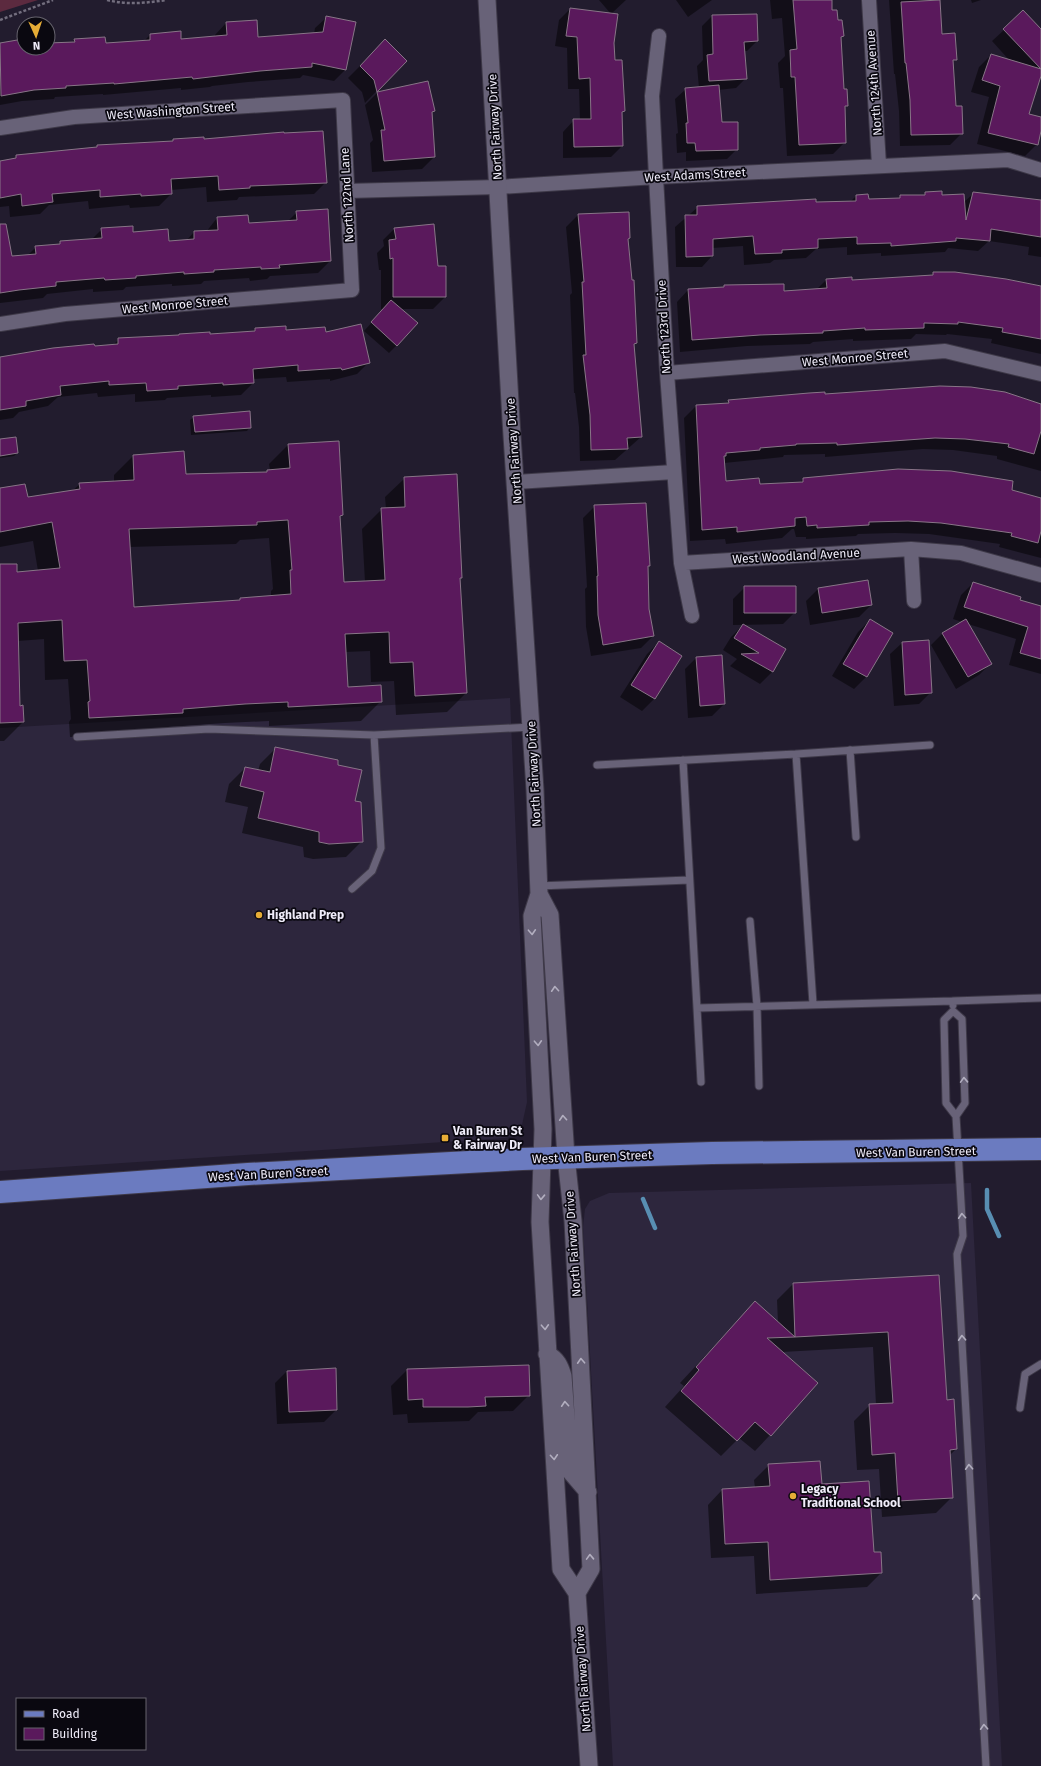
<svg xmlns="http://www.w3.org/2000/svg" width="1041" height="1766" viewBox="0 0 1041 1766" font-family="'Fira Sans',sans-serif">
  <rect width="100%" height="100%" fill="#221c2e"/>
  <path fill="#2d263d" d="M510,698L527,1102L520,1134L505,1138L0,1171V728Z
    M971,1183L1002,1766H613L583,1227L585,1209L590,1201L609,1193Z"/>
  <path fill="#5c2a3f" d="M0,0H38L0,12Z"/>
  <path fill="#0007" fill-rule="evenodd" d="M599,0H626L611,14Z
    M676,0H712L688,17Z
    M770,0H831V11L837,21L842,36L840,39L843,90L847,105L844,108L845,142L833,154L787,156L783,88H780L778,63L785,56L782,18L772,19Z
    M889,0H939L941,35L956,59L952,62L955,107L962,133L950,145L900,146L899,111L895,74H894Z
    M971,0H981L972,3Z
    M570,9L613,43L614,61L624,111L621,114L622,146L611,157L563,158V132L574,120H580L579,89H568L567,48L555,46L559,20Z
    M756,15L757,41L747,51H744L746,78L736,88L718,90L721,123L737,149L727,159L686,161V152L677,153L676,134L678,133L675,99L686,89L699,88L697,66L703,60L702,26L712,16Z
    M327,17L345,70L334,81L303,75L300,78L248,82L212,86L210,87L181,90V88L103,95V94L55,97L54,99L22,101L0,105V44L22,40L24,48H48V44L72,43L75,40L105,44L144,41L150,35L181,40L215,37V35L226,23L257,38L314,34L315,28Z
    M1004,30L1041,31V67L1030,78L1028,115L1041,118V127L1037,144L1025,156L977,144L989,97L971,92L979,67L991,55L1010,61L992,41Z
    M385,41L406,61L365,103L362,92L348,78Z
    M427,82L434,111L431,114L434,157L422,169L372,172L370,143L373,140L365,105L377,93Z
    M174,140H203L326,182L314,194L239,197L237,200L207,202L206,187L171,190V194L159,206L130,208L129,205L89,209L88,201L49,205L40,214L10,217L9,206L0,207V162L13,160L17,156L95,148L97,146L172,142Z
    M926,193L964,202L974,193L1030,200L1041,206V257L1028,255L1029,247L989,241L978,251L948,248L945,252L881,256V253L847,255V247L816,249L806,258L774,260L770,263L744,265L743,246L712,248V256L702,267H676L675,227L698,207L850,202L856,196L867,195L868,200L898,199L901,196H923Z
    M297,212L330,261L318,273L270,276L267,279L250,281L249,278L204,281L201,284L172,286V284L126,287L123,290L93,292V289L47,294L43,298L0,303V239L12,257L27,256L36,247L58,245L60,242L91,240L102,229L132,233L168,242L186,241L194,232H206L217,218L248,224L288,221Z
    M628,213L629,238L628,240L636,343L633,345L641,437L615,460L580,461L579,427L575,393H574L570,295L572,293L566,227L578,215Z
    M395,228L437,267L445,297L433,309H400L397,345L389,353L364,331L384,309H381V270H379L377,253L384,246L383,240Z
    M934,273L1041,289V354L991,343L992,339L947,334L946,335L916,334L911,339L853,341V339L813,342L810,344L747,346L680,352L677,302L688,290L722,288L724,286L783,292L816,290L826,280L851,281L930,276Z
    M255,329L325,333L369,362L357,374L330,381V379L287,382L286,377L253,379V383L241,395L211,397V395L167,398L165,400L135,402V394L98,397L97,393L58,397L48,406L19,412L13,418L0,420V358L112,346L119,339L253,332Z
    M824,395L1041,405V471L997,459V456L953,450L923,449L825,457V454L784,455L783,457L724,463L725,482L759,485L800,483L803,479L870,474L873,471L951,472L1041,499V558L999,547L1000,544L929,534L895,533L858,534L856,536L806,539V537H796L794,529H792L782,538L726,544L725,539L690,541L684,418L696,406L726,404L729,401Z
    M194,417L250,427L247,431L191,435L190,420Z
    M0,440L17,453L14,456L0,458Z
    M288,445L342,515L339,518L344,583L365,582L362,529L382,509H386L385,497L405,478L461,578L459,579L466,693L447,712L396,715L394,681L371,682L370,651L345,652L347,688L381,701L361,721L269,726V721L225,723L168,727L163,732L70,737L69,722L71,719L68,679L45,680L44,639L18,641L19,707L23,722L4,741H0V565L16,573L38,571L33,541L0,547V489L27,498L72,491L80,484L114,482V475L133,456L183,452L185,475L265,473L270,470L269,464ZM269,538L273,589L271,591V597L241,599L238,601L133,608L129,547L236,544L240,540Z
    M595,506L647,567L648,609L653,636L641,648L591,656L586,627L585,589L587,587L583,518Z
    M867,581L871,605L859,617L810,625L806,601L818,589Z
    M973,583L1019,601L1041,607V674L1009,665L1016,639L968,624L991,663L979,675L956,689L931,645L943,633L962,622L953,619L961,595Z
    M745,587L795,612L783,624L733,625V599Z
    M870,620L892,633L866,677L854,689L832,676L858,632Z
    M743,625L785,650L772,672L760,684L730,666L737,659L723,650L731,637Z
    M659,642L681,656L654,699L642,711L620,697L647,654Z
    M902,643L931,692L919,704L894,706L890,654Z
    M721,656L724,704L712,716L688,718L685,669L696,658Z
    M276,748L354,802L362,841L346,857L313,859L304,857L303,847L242,833L248,807L225,802L229,784L245,768L258,771L260,764Z
    M938,1276L946,1401L956,1449L949,1456L952,1497L936,1513L882,1517L879,1469L857,1470L854,1421L870,1405H876L873,1347L782,1352L770,1435L755,1451L739,1438L721,1456L665,1407L684,1386L680,1383L755,1302L778,1323L777,1300L793,1284Z
    M407,1370L529,1395L513,1411L478,1412L469,1421L408,1423L407,1414L393,1415L391,1386Z
    M287,1371L336,1410L324,1422L277,1424L275,1383Z
    M769,1465L821,1485L873,1553L881,1573L867,1587L756,1594L754,1556L711,1558L708,1505L722,1490L755,1488L754,1480Z"/>
  <g fill="none" stroke-linecap="round" stroke-linejoin="round">
    <path stroke="#588eb2" stroke-width="4.5" d="M987,1190V1209L999,1236
      M643,1199L655,1228"/>
  </g>
  <path fill="#5a195c" stroke="#887587" fill-rule="evenodd" d="M793,0H832V10H837L838,20H842L844,36L841,37L844,89H847L848,106H845L846,143L799,145L795,77H791L790,50L797,49Z
    M940,0L942,34L955,33L957,60H953L956,106H962L963,134L911,135L910,100L906,63H905L901,2Z
    M570,8L618,14L614,43L615,60H622L625,111L622,112L623,146L574,147L573,119H591L590,78L579,79L577,37L566,36Z
    M1023,10L1041,29V76L1029,114L1041,117V131L1038,145L988,133L1000,86L982,80L991,54L1041,69L1003,29Z
    M757,14L758,41L744,42L747,79L709,81L707,55L713,54L712,15Z
    M326,16L356,22L346,70L312,63V67L260,71L193,79L192,77L114,84V83L66,86V88L34,90L1,96L0,43L23,39L24,48H48V43L75,42L74,39L105,37L106,43L150,40V34L181,31V39L227,35L226,22L257,20L258,37L323,32Z
    M385,39L407,61L377,92L374,80L360,66Z
    M428,81L435,111L432,112L435,157L384,161L381,130H385L377,92Z
    M719,85L722,122H738V150L696,151L695,143H687L686,123H688L685,88Z
    M323,131L327,183L250,186V188L219,190L218,176L171,179L172,194L141,196V194L100,197V190L52,194L53,202L22,206L21,194L0,198V161L16,158V155L97,147V145L173,141V139L204,137V139L284,132V133Z
    M942,191V195L964,194L966,220L973,192L1041,200V237L991,229L990,241L956,238V241L891,246V243L857,244V237L818,239V248L782,250V253L755,254L753,236L713,239V256L686,257L685,215H697V206L816,199V202L856,201V195L868,194L869,199L900,198V195H925V192Z
    M328,209L331,261L279,265L280,268L261,269V267L214,270V272L184,274V272L136,276V278L105,280L104,278L56,282V286L19,290L0,293V224H6L12,256L36,254L35,246L60,244V241L102,238L101,228L133,226V232L168,229L169,241L194,239V231L218,230L217,217L248,215L249,223L297,220L296,211Z
    M629,212L630,238L628,239L632,280H634L637,343L634,344L642,437L627,438L628,449L591,450L590,415L583,355H586L582,282H584L578,214Z
    M434,224L438,266H446V297H393V258L390,259L389,240L396,239L394,228Z
    M933,272H955L1006,279L1041,286V339L1002,332L1003,328L958,322V324L924,323V328L865,330V328L823,331V333L760,335L692,340L688,289L724,287V285L784,284V291L827,288L826,279L852,277V280L933,275Z
    M391,300L418,323L397,346L371,322Z
    M361,324L370,363L342,370L341,368L298,371V365L253,369L254,383L223,385V383L178,386V389L147,391L146,383L109,385V381L60,386L61,395L26,401V406L0,410V357L53,348L94,344L95,346L118,344V338L179,335V334L210,332V334L255,331V328L286,326V330L325,327L326,332Z
    M940,386L971,387L1005,392L1041,404V431L1034,454L1008,447L1009,444L965,439L935,438L837,445V443L796,444V445L760,448V450L726,453V456H724L726,481L759,478L760,484L803,482V478L898,469L951,471L1013,481L1012,490L1041,498V531L1038,543L1011,536L1012,533L941,523L908,521L869,522V525L817,528V525L807,526L806,517L795,518V526L737,532V527L702,530L696,405L729,403L728,400L809,393L825,392V394Z
    M250,411L251,428L195,432L193,416Z
    M16,437L18,453L0,456V439Z
    M339,441L343,515L340,516L344,582L385,580L381,508L405,507L404,477L457,474L462,578H460L467,693L415,696L413,662L390,663L389,632L345,634L348,687L381,685L382,702L288,707V702L245,704L183,709V713L89,718L88,702L90,701L87,660L64,661L62,620L18,623L20,706L23,705L24,722L0,723V564H17V572L60,568L52,522L0,532V488L25,484L28,497L80,489L79,483L134,480L133,455L184,451L186,474L267,472V470L290,468L288,444ZM288,520L292,570H290L291,594L240,598V600L134,607L129,529L257,525V522Z
    M646,503L650,566H648L649,609L654,636L603,645L598,615L597,576H598L594,505Z
    M868,580L872,605L822,613L818,588Z
    M973,582L1021,597L1020,600L1041,606V659L1020,653L1028,627L964,607Z
    M744,586H796V613H744Z
    M870,619L893,633L867,677L843,664Z
    M966,619L992,664L968,677L942,633Z
    M743,624L786,649L773,672L741,654L759,653L734,638Z
    M929,640L932,693L905,695L902,642Z
    M659,641L682,656L655,699L631,685Z
    M722,655L725,704L700,706L696,657Z
    M275,747L338,760V765L362,770L355,801L361,802L363,842L329,844L319,842V832L258,818L264,792L240,786L245,767L270,772Z
    M939,1275L947,1400L954,1399L957,1449L950,1450L953,1498L898,1501L895,1453L872,1455L869,1404L893,1403L888,1332L795,1337L793,1283Z
    M755,1301L795,1337L767,1338L818,1383L771,1436L755,1422L737,1441L681,1391L699,1370L696,1367Z
    M529,1365L530,1396L485,1397L486,1406L468,1407H423V1399L408,1400L407,1369Z
    M336,1368L337,1410L289,1412L287,1371Z
    M820,1461L822,1484L869,1481L874,1552H881L882,1573L770,1580L768,1542L725,1544L722,1489L770,1486L768,1464Z"/>
  <g fill="none" stroke-linecap="round" stroke-linejoin="round">
    <g stroke="#3e3948" stroke-width="9">
      <path id="service" d="M77,737L209,729L374,735L531,727
        M850,750L856,837
        M683,760L697,1008
        M597,765L796,754
        M538,886L689,880
        M352,889L372,871L381,848L374,735
        M750,921L757,1006L759,1086
        M813,1004L796,754L930,745
        M953,1005V1001L1041,998
        M701,1082L697,1008L953,1001
        M956,1116L965,1103L962,1019L953,1011L944,1020L946,1103L956,1116L963,1236L957,1254L986,1766
        M1020,1408L1025,1374L1041,1364"/>
    </g>
    <g stroke="#3e3948" stroke-width="16">
      <path id="minor" d="M869,0L879,165
        M659,36L652,96L656,177L667,373L681,563L692,616
        M0,128L74,117L343,100L352,290L65,314L0,324
        M347,191L498,187L656,177L1008,160L1041,170
        M667,373L945,351L1041,374
        M516,482L674,472
        M911,549L914,601
        M681,563L911,549L961,553L1041,575"/>
    </g>
    <g stroke="#3e3948" stroke-width="19">
      <path id="tertiary" d="M487,0L511,420L535,790L539,894L532,916L543,1129L540,1222L561,1569L577,1593L589,1766
        M539,894L550,915L566,1157L573,1221L591,1569L577,1593
        M547,1354C557,1359 560,1366 563,1376L570,1471L588,1492"/>
    </g>
    <g stroke="#3e3948" stroke-width="24">
      <path id="primary" d="M0,1192L248,1174L522,1159L712,1153L1041,1149"/>
    </g>
    <path stroke="#736e7e" stroke-width="2.5" stroke-dasharray="3 2" stroke-linecap="butt" d="M107,0C127,5 146,3 166,0
      M0,20L53,0"/>
    <use href="#service" stroke="#686278" stroke-width="7"/>
    <use href="#minor" stroke="#686278" stroke-width="14"/>
    <use href="#tertiary" stroke="#686278" stroke-width="17"/>
    <use href="#primary" stroke="#6b7bc0" stroke-width="22"/>
  </g>
  <defs><path id="oneway-chevron" d="M-2-3.5L2.5 0L-2 3.5" fill="none" stroke-width="1.6" stroke-linecap="round" stroke-linejoin="round"/></defs>
  <g stroke="#b2aebf">
    <use href="#oneway-chevron" transform="translate(532 932) rotate(87)"/>
    <use href="#oneway-chevron" transform="translate(555 989) rotate(-94)"/>
    <use href="#oneway-chevron" transform="translate(538 1043) rotate(87)"/>
    <use href="#oneway-chevron" transform="translate(964 1080) rotate(-92)"/>
    <use href="#oneway-chevron" transform="translate(563 1118) rotate(-94)"/>
    <use href="#oneway-chevron" transform="translate(541 1197) rotate(92)"/>
    <use href="#oneway-chevron" transform="translate(962 1216) rotate(-94)"/>
    <use href="#oneway-chevron" transform="translate(545 1327) rotate(87)"/>
    <use href="#oneway-chevron" transform="translate(962 1338) rotate(-93)"/>
    <use href="#oneway-chevron" transform="translate(581 1361) rotate(-93)"/>
    <use href="#oneway-chevron" transform="translate(565 1404) rotate(-94)"/>
    <use href="#oneway-chevron" transform="translate(554 1457) rotate(86)"/>
    <use href="#oneway-chevron" transform="translate(969 1467) rotate(-93)"/>
    <use href="#oneway-chevron" transform="translate(590 1557) rotate(-92)"/>
    <use href="#oneway-chevron" transform="translate(976 1597) rotate(-93)"/>
    <use href="#oneway-chevron" transform="translate(984 1727) rotate(-93)"/>
  </g>
  <g fill="#e6ac36" stroke="#0a0810" stroke-width="1.5">
    <circle cx="259" cy="915" r="4"/>
    <rect x="441" y="1134" width="8" height="8" rx="2"/>
    <circle cx="793" cy="1496" r="4"/>
  </g>
  <g text-anchor="middle" stroke-width="3.5" stroke-linejoin="round" paint-order="stroke">
    <g font-size="12" fill="#efecf9" stroke="#0a0810">
      <text transform="translate(874 83) rotate(-94)" y="4">North 124th Avenue</text>
      <text transform="translate(171 111) rotate(-4)" y="4">West Washington Street</text>
      <text transform="translate(495 127) rotate(-93)" y="4">North Fairway Drive</text>
      <text transform="translate(695 175) rotate(-3)" y="4">West Adams Street</text>
      <text transform="translate(347 195) rotate(-93)" y="4">North 122nd Lane</text>
      <text transform="translate(175 305) rotate(-5)" y="4">West Monroe Street</text>
      <text transform="translate(664 327) rotate(-93)" y="4">North 123rd Drive</text>
      <text transform="translate(855 358) rotate(-5)" y="4">West Monroe Street</text>
      <text transform="translate(514 451) rotate(-94)" y="4">North Fairway Drive</text>
      <text transform="translate(796 556) rotate(-3)" y="4">West Woodland Avenue</text>
      <text transform="translate(534 774) rotate(-93)" y="4">North Fairway Drive</text>
      <text transform="translate(916 1152) rotate(-1)" y="4">West Van Buren Street</text>
      <text transform="translate(592 1157) rotate(-2)" y="4">West Van Buren Street</text>
      <text transform="translate(268 1174) rotate(-3)" y="4">West Van Buren Street</text>
      <text transform="translate(573 1244) rotate(-94)" y="4">North Fairway Drive</text>
      <text transform="translate(583 1679) rotate(-94)" y="4">North Fairway Drive</text>
    </g>
    <g font-size="12" font-weight="bold" fill="#efecf9" stroke="#0a0810" text-anchor="start">
      <text x="267" y="919">Highland Prep</text>
      <text x="453" y="1135">Van Buren St<tspan x="453" dy="14">&amp; Fairway Dr</tspan></text>
      <text x="801" y="1493">Legacy<tspan x="801" dy="14">Traditional School</tspan></text>
    </g>
  </g>
  <rect x="16" y="1698" width="130" height="52" fill="#0a0810" stroke="#66636d"/>
  <rect x="24" y="1711" width="20" height="6" fill="#6b7bc0" stroke="#66636d"/>
  <text x="52" y="1718" font-size="12" fill="#efecf9">Road</text>
  <rect x="24" y="1728" width="20" height="12" fill="#5a195c" stroke="#66636d"/>
  <text x="52" y="1738" font-size="12" fill="#efecf9">Building</text>
  <g transform="translate(36 36) rotate(177)"><circle r="19" fill="#0a0810" stroke="#66636d"/>
  <path d="M0-3L7 15L0 10L-7 15Z" fill="#e6ac36"/>
  <text y="-6" font-size="11" font-weight="bold" text-anchor="middle" fill="#efecf9">N</text>
  </g>
</svg>
